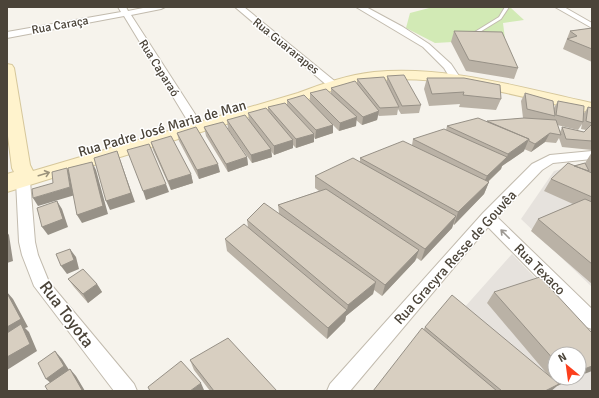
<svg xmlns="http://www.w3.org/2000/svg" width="599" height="398" viewBox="0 0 599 398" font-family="Signika,sans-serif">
  <rect width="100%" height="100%" fill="#f6f3ec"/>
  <path fill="#e6e2dd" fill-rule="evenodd" d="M592,161V287L521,219L554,171Z
    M512,254L592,337V391H390ZM555,354H579V378H555Z"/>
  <path fill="#d2eab5" d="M433,7H514L511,8L524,20L503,23L505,39L435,43L406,28L410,13Z"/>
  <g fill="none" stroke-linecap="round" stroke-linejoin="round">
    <g stroke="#c2bbae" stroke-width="2">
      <path id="lane" d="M505,7H509L501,19L475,35H473V33L499,17Z"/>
    </g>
    <g stroke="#c2bbae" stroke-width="2">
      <path id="street" d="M118,7H126L128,11L148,7H165L161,9L131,15L204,128L202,130H194L192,128L124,16L7,38V32L121,12Z
        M235,7H244L337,83L338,85L337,87H329Z
        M356,7H366L403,27L429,44L451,64L461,79L460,81H452L444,68L423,47Z
        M555,7H564L592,23V28Z
        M592,151V159L553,163L542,170L497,217L592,309V329L586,327L488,227L350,391H327L330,384L483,213L532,164L550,155Z
        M23,176L28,178L30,181L35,242L38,255L49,282L134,384L137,391H114L34,286L22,255L19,242L16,181L18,178Z"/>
    </g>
    <g stroke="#d6c79b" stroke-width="2">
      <path id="secondary" d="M7,64L12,65L14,68L30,165L33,171L298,93C322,84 347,75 374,72C447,65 521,88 592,103V113C524,98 442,72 373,81C350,84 330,91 308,99L7,192V174L14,172L12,168L7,128Z"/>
    </g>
    <use href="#lane" fill="#fff" fill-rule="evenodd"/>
    <use href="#street" fill="#fff" fill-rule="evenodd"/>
    <use href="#secondary" fill="#fff3cd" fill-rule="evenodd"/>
  </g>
  <path fill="#bab2a6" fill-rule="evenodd" d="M592,28V62L563,49L570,31Z
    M454,31L518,68L514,79L466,71L451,42Z
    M387,76L421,105L419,113L401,114L398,109L397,115L379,116L378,115L377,120L362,125L356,120V126L339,131L333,125V133L315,139L314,137V142L296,148L293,145V148L274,155L271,151L272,157L252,163L228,129L227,120H249L248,113L268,111V107L287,105V100L310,101V93L331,94V88L357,83V79L387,82Z
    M427,78L501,99L496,110L459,107L460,104L429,106L424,89Z
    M525,93L554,108L558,101L583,115L588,107L592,108V150L562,147L559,138L556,143L545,142L531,152L524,149V151L502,166L501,169L489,181V182L484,194L454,225L453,224L452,228L421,261L417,258L415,261L382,296L374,290L373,294L346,316L345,321L327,339L227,251L225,239L248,227L247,220L279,213L278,205L319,191L315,188V176L360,162V158L412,145L413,139L446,130L447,126L523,118L521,101ZM582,124L581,129L586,130L584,132L562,127L560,132L557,125L578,130Z
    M204,127L247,157L248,165L228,172L206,136Z
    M177,133L220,172L199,179L179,141Z
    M151,142L191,174L193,183L171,190L153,150Z
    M592,152V284L531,231L538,219L573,204L544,191L551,179L574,166L585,163Z
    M68,279L97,284L102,292L88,303L74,287Z
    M494,292L555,354V378H575L557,386L551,391H373L423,330L425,327L548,375L487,303Z
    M190,360L277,391H210L194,370Z"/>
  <path fill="#979187" d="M379,111L377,120L362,125L363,117Z
    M357,117L356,126L339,131L340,123Z
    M333,125V133L315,139L316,130Z
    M550,133L545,142L531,152L535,144Z
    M314,134V142L296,148V139Z
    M529,139L524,151L502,166L501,169L481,188L487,176L507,157L508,154Z
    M293,140V148L274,155V146Z
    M271,149L272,157L252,163L251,155Z
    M117,151L135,202L110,210L106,201Z
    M247,157L248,165L228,172L226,164Z
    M92,162L96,170L108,214L82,223L77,215Z
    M218,164L220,172L199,179L197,170Z
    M67,168L71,177L75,195L38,206L33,198L70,187Z
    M191,174L193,183L171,190L168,181Z
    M489,182L484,194L454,225L458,212Z
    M166,184L169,192L146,200L143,191Z
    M57,201L62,209L68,227L48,235L42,227Z
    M456,216L452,228L421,261L425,249Z
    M7,232L9,235L13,261L7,263Z
    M70,249L76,257L79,269L67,274L61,266Z
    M419,250L415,261L382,296L385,285Z
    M376,282L373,294L346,316L345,321L327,339L328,328L347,310L348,305Z
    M97,284L102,292L88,303L83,294Z
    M7,292L13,299L28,327L25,328L29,332L37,351L7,370Z
    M55,351L62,359L71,373L54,386L46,379Z
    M592,366V371L579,376V371Z
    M70,369L76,376L85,391H81Z
    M565,378H575L557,386L551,391H545L558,384Z
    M201,383L204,390L203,391H190Z"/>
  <path fill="#d8cfc1" stroke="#979187" d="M592,28V49L567,39L577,36L570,31Z
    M454,31L502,32L518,68L469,60Z
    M404,75L421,105L402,106L387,76Z
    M384,77L399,107L380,108L357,79Z
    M427,78H464L500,85L501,99L463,95L464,92L432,94Z
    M355,81L379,111L363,117L331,88Z
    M326,89L357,117L340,123L310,93Z
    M525,93L553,101L555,116L527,109Z
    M304,95L333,125L316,130L287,100Z
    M558,101L584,106L583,122L556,115Z
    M285,103L314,134L296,139L268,107Z
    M588,107L592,108V123L586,121Z
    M266,108L293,140L274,146L248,113Z
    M245,115L271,149L251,155L227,120Z
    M478,118L529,139L508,154L447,126Z
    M524,118L556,120L561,135L550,133L535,144L529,141V139L487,121Z
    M223,122L247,157L226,164L204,127Z
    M591,125H592V141L566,139L562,127L584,132Z
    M196,127L218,164L197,170L177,133Z
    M444,129L507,157L487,176L413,139Z
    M171,136L191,174L168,181L151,142Z
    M403,141L489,182L458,212L360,158Z
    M149,144L166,184L143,191L127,150Z
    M117,151L131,193L106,201L94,158Z
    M353,158L456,216L425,249L315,176Z
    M92,162L103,206L77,215L68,168Z
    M568,163L592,173V197L551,179Z
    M585,163L589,171L574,166Z
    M67,168L70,187L33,198L32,189L53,183L52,172Z
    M326,189L419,250L385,285L278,205Z
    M585,199L592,202V264L538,219Z
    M57,201L63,219L42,227L37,208Z
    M264,203L376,282L348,305L247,220Z
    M244,224L347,310L328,328L225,239Z
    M70,249L74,260L61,266L56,254Z
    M83,269L97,284L83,294L68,279Z
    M540,277L592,333V366L579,371V354H555V361L494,292Z
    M7,293L21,319L7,327Z
    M452,295L559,384L545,391H502L425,327Z
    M21,324L30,344L7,357V333Z
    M422,328L497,391H373Z
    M228,338L277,391H214L190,360Z
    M55,351L64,366L46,379L38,363Z
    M181,361L201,383L190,391H150L148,387Z
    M70,369L82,390L81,391H48L45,386Z"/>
  <defs><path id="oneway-shaft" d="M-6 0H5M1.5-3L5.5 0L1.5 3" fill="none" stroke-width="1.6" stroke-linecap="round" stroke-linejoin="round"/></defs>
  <use stroke="#9c937c" href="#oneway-shaft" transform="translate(44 174) rotate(-17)"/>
  <use stroke="#9c9892" href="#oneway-shaft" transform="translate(505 234) rotate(-135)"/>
  <g text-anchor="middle" stroke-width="3" stroke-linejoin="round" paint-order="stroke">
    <g font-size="12" fill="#4b4439" stroke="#fff">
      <text transform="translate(60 25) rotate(-10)" y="4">Rua Caraça</text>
      <text transform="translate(286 46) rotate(39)" y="4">Rua Guararapes</text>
      <text transform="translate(159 68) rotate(58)" y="4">Rua Caparaó</text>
    </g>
    <g font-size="14" fill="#4b4439" stroke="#fff">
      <text transform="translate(162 128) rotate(-16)" y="5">Rua Padre José Maria de Man</text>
      <text transform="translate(455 257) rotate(-48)" y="5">Rua Gracyra Resse de Gouvêa</text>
      <text transform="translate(540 269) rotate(45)" y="5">Rua Texaco</text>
    </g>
    <g font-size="17" fill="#4b4439" stroke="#fff">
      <text transform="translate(67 314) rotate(53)" y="6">Rua Toyota</text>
    </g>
  </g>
  <rect width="599" height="398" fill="none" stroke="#4b4439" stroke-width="16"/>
  <g transform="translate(567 366) rotate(331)"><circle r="19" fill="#ffffff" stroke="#b7b4b0"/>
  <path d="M0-3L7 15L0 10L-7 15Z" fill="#fc3f1d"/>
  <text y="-6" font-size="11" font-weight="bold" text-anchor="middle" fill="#4b4439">N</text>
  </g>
</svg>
